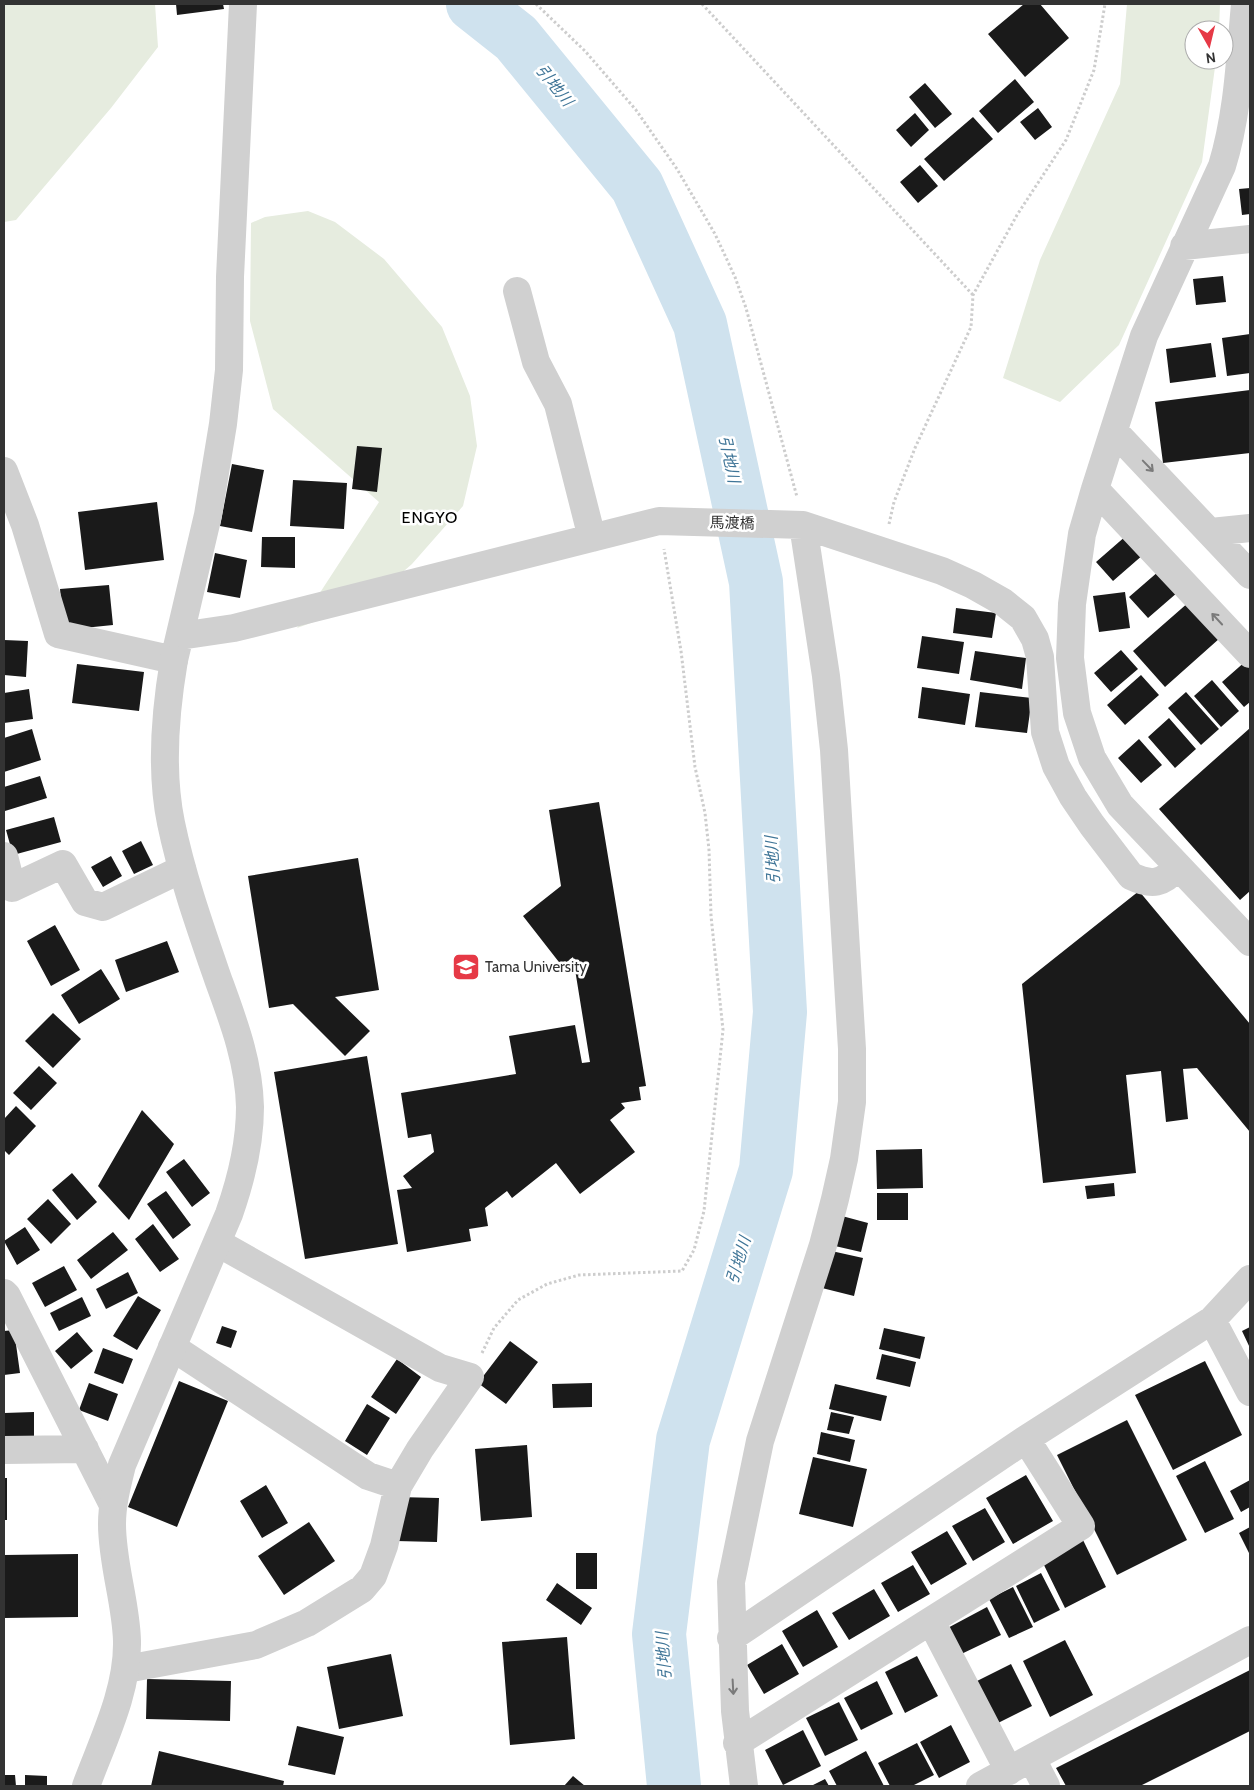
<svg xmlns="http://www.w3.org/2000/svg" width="1254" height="1790" viewBox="0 0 1254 1790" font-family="Cabin,'Noto Sans JP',sans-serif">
  <rect width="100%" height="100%" fill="#fff"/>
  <path fill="#e6ecdf" d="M4,4H155L158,47L111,108L16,220L4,222Z
    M1127,4H1220L1219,30H1194V60H1216L1202,162L1119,345L1060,402L1003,378L1040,260L1120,84Z
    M308,211L335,222L384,259L442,327L470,396L477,446L463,506L412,564L367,603L297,628L379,502L273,409L250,321L251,223L265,217Z"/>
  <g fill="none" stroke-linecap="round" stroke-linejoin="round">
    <path stroke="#cfe2ee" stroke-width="54" d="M473,4L516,38L637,186L700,324L756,582L780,1012L766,1170L683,1440L659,1634L674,1786"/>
  </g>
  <path fill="#1a1a1a" d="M176,4H223L224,9L177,15Z
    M1024,4H1040L1069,38L1025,77L988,34Z
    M1015,79L1034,102L998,133L979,111Z
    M925,83L952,114L935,128L909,97Z
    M1038,108L1052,127L1035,140L1020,122Z
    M915,113L929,130L911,147L896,130Z
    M973,117L993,139L944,181L924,159Z
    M920,165L938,186L918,203L900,182Z
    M1250,188V214L1242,215L1239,189Z
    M1223,276L1226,302L1196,305L1193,279Z
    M1250,334V373L1227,376L1222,338Z
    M1211,343L1216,377L1170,383L1166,349Z
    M1250,390V453L1163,463L1155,402Z
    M357,446L382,448L377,492L352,489Z
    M232,464L264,470L252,532L220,526Z
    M293,480L347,483L344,529L290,526Z
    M157,502L164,560L85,570L78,512Z
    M1127,535L1144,554L1113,581L1096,562Z
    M262,537H295V568L261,567Z
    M215,553L247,560L240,598L207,592Z
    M1159,571L1178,592L1148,618L1129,597Z
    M109,585L113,625L64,630L60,589Z
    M1125,592L1130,628L1099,632L1093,596Z
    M1189,602L1220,638L1165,687L1133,651Z
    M956,608L996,613L992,638L953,633Z
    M922,636L964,642L959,674L917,668Z
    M4,640L28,641L26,677L4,675Z
    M1121,650L1138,669L1111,692L1094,673Z
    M975,651L1026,658L1022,689L970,680Z
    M1247,660L1250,664V702L1244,707L1222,682Z
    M77,664L144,672L139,711L72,703Z
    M1141,675L1159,695L1125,725L1107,705Z
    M1212,680L1239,711L1221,727L1194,696Z
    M922,687L970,694L965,725L918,718Z
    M29,689L33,719L4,723V693Z
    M980,692L1032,698L1027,733L975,727Z
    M1186,692L1219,729L1201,745L1168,708Z
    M1169,718L1196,749L1175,768L1148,737Z
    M1250,728V891L1240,900L1159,809Z
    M32,729L41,760L4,772V738Z
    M1139,739L1162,765L1141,783L1118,758Z
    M40,776L47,798L5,811L4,787Z
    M599,802L646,1086L639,1087L641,1100L621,1103L625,1108L610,1120L635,1152L580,1194L556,1163L512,1198L507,1191L485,1208L488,1226L469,1229L471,1241L407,1252L397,1190L412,1188L403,1176L434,1152L431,1134L408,1138L401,1093L516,1074L509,1036L575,1025L582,1063L590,1062L573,957L562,966L523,916L561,886L549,810Z
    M54,817L61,842L13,855L6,830Z
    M141,841L153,865L134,874L122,851Z
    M111,856L122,876L103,887L91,867Z
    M358,858L379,990L335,997L370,1031L345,1056L293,1004L269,1008L248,876Z
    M1139,891L1250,1024V1132L1197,1068L1183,1069L1188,1119L1166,1122L1161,1071L1126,1075L1136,1173L1043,1183L1022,984Z
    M55,925L80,970L51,986L27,941Z
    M167,941L179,972L126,992L115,960Z
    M101,969L120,999L79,1024L61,995Z
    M53,1013L81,1039L53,1068L25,1041Z
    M367,1056L398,1244L305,1259L274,1072Z
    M39,1066L57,1083L31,1110L13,1093Z
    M16,1106L36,1126L9,1155L4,1150V1119Z
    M142,1110L174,1144L129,1220L98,1186Z
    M922,1149L923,1188L877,1189L876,1150Z
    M184,1159L210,1193L192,1207L166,1172Z
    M72,1173L97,1202L77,1220L52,1190Z
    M1114,1183L1115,1196L1087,1199L1085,1186Z
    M166,1191L191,1225L173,1239L147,1204Z
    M877,1193H908V1220H877Z
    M48,1199L71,1224L51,1244L27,1219Z
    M842,1216L868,1223L861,1252L835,1246Z
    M153,1224L179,1259L160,1272L135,1239Z
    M25,1227L40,1250L17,1265L4,1241Z
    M113,1232L128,1250L91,1279L77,1260Z
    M827,1250L863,1258L854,1296L818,1287Z
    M64,1266L77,1290L45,1307L32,1283Z
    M128,1272L138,1293L106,1309L96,1289Z
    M138,1296L161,1310L137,1350L113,1336Z
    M82,1297L91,1316L59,1331L50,1313Z
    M222,1326L237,1331L231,1348L216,1343Z
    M1250,1327V1348L1242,1331Z
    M884,1328L925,1337L920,1359L879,1349Z
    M14,1330L20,1373L4,1375V1331Z
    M77,1332L93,1351L71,1369L55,1351Z
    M510,1341L538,1362L506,1404L478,1383Z
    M103,1348L133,1359L123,1384L94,1373Z
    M882,1354L916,1362L910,1387L876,1379Z
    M397,1359L421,1377L396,1414L371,1397Z
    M1205,1361L1242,1435L1173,1470L1135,1395Z
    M179,1381L228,1401L177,1527L128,1507Z
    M89,1383L118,1394L108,1421L79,1410Z
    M592,1383V1407L553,1408L552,1384Z
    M835,1384L887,1396L881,1421L829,1409Z
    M367,1404L390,1418L367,1455L345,1441Z
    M34,1412V1444H4V1413Z
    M831,1412L854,1417L849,1434L827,1430Z
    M1127,1420L1187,1540L1117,1575L1057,1455Z
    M821,1432L855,1440L850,1462L817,1454Z
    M527,1445L532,1517L481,1521L475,1449Z
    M813,1457L867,1469L853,1527L799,1514Z
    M1205,1461L1234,1519L1205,1533L1176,1476Z
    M1026,1475L1053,1521L1013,1544L986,1498Z
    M4,1478H7V1520H4Z
    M1250,1480V1507L1241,1512L1230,1491Z
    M266,1485L288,1523L262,1538L240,1501Z
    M397,1497L439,1498L437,1542L396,1541Z
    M985,1508L1005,1542L973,1561L952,1526Z
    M309,1522L335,1561L284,1595L258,1556Z
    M1250,1527V1555L1239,1533Z
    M947,1531L967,1564L931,1585L911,1552Z
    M1083,1540L1106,1587L1065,1608L1042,1561Z
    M576,1553H597V1589H576Z
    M78,1554V1617L4,1618V1555Z
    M913,1565L930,1594L898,1612L881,1583Z
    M1041,1573L1060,1610L1034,1623L1016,1586Z
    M557,1583L592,1608L581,1625L546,1600Z
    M1013,1587L1033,1627L1009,1638L989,1599Z
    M874,1589L890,1616L849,1640L832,1613Z
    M987,1607L1001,1635L955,1657L942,1631Z
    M817,1610L838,1647L803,1667L782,1631Z
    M567,1637L575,1739L510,1745L502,1642Z
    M1065,1640L1093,1695L1050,1717L1023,1661Z
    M782,1644L799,1674L764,1694L747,1665Z
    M391,1654L403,1716L339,1729L327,1667Z
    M917,1656L938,1696L905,1713L885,1672Z
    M1011,1664L1032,1706L996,1724L975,1682Z
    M1250,1670V1731L1140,1786H1066L1056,1768Z
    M147,1679L231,1681L230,1721L146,1719Z
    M877,1681L893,1714L861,1730L844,1698Z
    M839,1702L858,1740L825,1756L806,1718Z
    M951,1725L970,1762L939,1778L920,1742Z
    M297,1726L344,1737L335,1775L288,1765Z
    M803,1730L821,1766L783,1785L765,1750Z
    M917,1743L934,1775L912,1786H890L878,1763Z
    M159,1751L284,1781L283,1786H151Z
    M866,1751L884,1786H837L829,1771Z
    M4,1775H15L16,1786H4Z
    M25,1775L47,1776V1786H25Z
    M573,1776L585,1786H564Z
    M825,1779L829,1786H811Z"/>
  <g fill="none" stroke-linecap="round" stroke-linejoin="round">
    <path stroke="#cdcdcd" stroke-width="3" stroke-dasharray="2.5 2.5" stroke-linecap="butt" d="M536,4L585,51L636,110L677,169L715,234L735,277L746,308L797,497
      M702,4L973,295
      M889,524L894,502L915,448L971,327L973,295L1017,215L1066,140L1094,70L1105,4
      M482,1353L494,1328L518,1300L547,1284L579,1275L682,1271L694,1250L704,1211L723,1030L711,916L709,850L705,813L695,767L681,651L664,549"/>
    <path stroke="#d0d0d0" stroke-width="28" d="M1245,4C1240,58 1238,114 1222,166L1144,336L1095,489L1082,534L1072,604L1070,658L1077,713L1092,758L1120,805L1250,942
      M1184,246L1250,239
      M517,291L536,362L558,404L592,538
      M1114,431L1250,575
      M4,471L25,525L58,634L174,660L208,515L223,424L229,370L230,277L243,4
      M1095,489L1250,654
      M1211,532L1250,528
      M180,636L234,628L659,521L803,525L942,571L973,585L1003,602L1023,618L1035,639L1040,657L1045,732L1056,766L1073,797L1092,825L1131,876C1152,886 1163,884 1178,866
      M4,856L12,888L63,864L85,902L103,907L182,869
      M1250,1279L1212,1320L1250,1392
      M4,1293L7,1296L113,1505
      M172,1347L368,1476L398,1486
      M4,1450L85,1449
      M931,1621L1009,1771
      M731,1638L1026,1439L1212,1320
      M126,1669L256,1645L307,1623L362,1589L373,1576L384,1546L398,1486L420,1449L470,1377L440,1368L218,1243
      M737,1743L1081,1526L1026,1439
      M1032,1759L1046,1786
      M744,1786L735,1711L731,1582L760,1441L823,1245L835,1199L844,1159L852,1102V1049L834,750L826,676L803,525
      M980,1786L1250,1640"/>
    <path stroke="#d0d0d0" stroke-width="28" d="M86,1786C103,1740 128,1691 127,1641C126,1602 112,1564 112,1524C112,1504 117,1485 122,1465L229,1214C241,1180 250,1144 250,1107C249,1062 233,1020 218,979C200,927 182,876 171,823C160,770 165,713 174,660"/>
  </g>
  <defs><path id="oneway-shaft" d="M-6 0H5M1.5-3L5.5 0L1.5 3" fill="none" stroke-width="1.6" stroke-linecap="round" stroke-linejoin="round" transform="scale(1.25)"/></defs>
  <g stroke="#7a7a7a">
    <use href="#oneway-shaft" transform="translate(1148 466) rotate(46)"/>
    <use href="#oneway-shaft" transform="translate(1217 619) rotate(-133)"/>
    <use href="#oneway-shaft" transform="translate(733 1687) rotate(87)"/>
  </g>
  <defs>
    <g id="university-square" transform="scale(1.4375)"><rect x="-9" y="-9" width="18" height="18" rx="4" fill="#e63946" stroke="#fff"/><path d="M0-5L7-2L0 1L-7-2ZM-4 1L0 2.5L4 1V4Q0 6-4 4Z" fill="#fff"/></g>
  </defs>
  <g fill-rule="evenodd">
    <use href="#university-square" x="466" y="967"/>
  </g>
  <g text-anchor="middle" stroke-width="5" stroke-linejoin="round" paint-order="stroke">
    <g font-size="15" fill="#333" stroke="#fff">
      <text transform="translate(732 523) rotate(1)" y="5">馬渡橋</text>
    </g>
    <g font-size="15" fill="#333" stroke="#fff" text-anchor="start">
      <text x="485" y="972">Tama University</text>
    </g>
    <g font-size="16" font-style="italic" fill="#3f7597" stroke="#fff">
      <text transform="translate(555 85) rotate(51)" y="6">引地川</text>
      <text transform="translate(730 459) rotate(78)" y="6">引地川</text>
      <text transform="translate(772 860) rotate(-93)" y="6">引地川</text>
      <text transform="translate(738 1260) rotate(-73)" y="6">引地川</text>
      <text transform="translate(663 1656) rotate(-94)" y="6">引地川</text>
    </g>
    <g font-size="16" letter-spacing="1" fill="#000" stroke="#fff">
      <text x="430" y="523">ENGYO</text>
    </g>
  </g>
  <rect width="1254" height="1790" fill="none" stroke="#333333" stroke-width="10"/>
  <g transform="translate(1209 45) rotate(172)"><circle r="24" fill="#ffffff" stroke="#adadad"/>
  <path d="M0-4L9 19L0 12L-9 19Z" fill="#e63946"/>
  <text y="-8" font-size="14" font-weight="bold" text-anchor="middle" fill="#333333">N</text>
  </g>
</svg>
